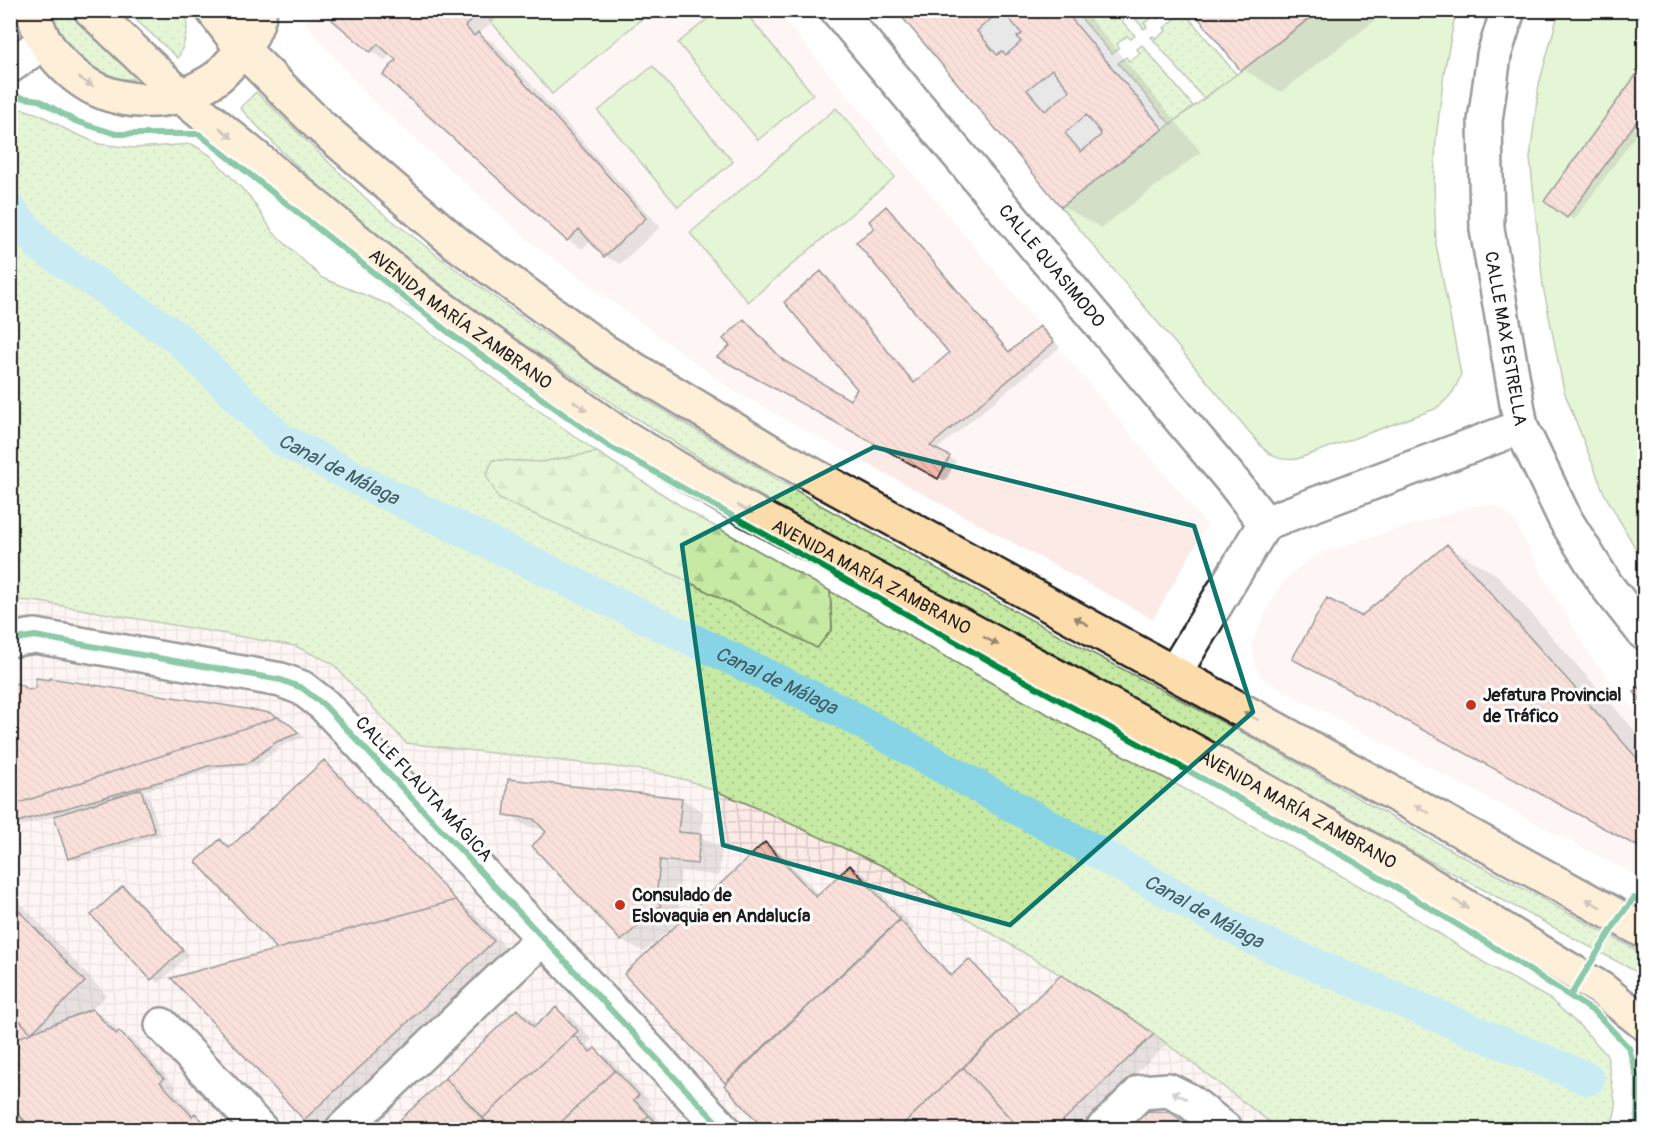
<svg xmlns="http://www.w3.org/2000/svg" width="1655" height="1140" viewBox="0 0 1655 1140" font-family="Pangolin,sans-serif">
  <defs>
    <pattern id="industrial-grid" width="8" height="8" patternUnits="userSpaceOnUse" patternTransform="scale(1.5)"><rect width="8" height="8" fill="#fceae7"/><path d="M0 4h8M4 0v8" fill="none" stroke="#d7c8c6"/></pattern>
    <pattern id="grass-dots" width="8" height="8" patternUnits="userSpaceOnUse" patternTransform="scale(1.5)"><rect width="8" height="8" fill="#c6eaa4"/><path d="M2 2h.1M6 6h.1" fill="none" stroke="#aac88d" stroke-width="1.8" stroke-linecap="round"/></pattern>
    <pattern id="forest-firs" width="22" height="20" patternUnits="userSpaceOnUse" patternTransform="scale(1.5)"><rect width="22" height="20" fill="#c6eaa4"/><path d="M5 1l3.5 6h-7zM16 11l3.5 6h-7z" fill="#aac88d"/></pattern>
    <pattern id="building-back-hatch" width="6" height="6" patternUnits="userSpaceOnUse" patternTransform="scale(1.5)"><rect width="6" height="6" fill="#f4baae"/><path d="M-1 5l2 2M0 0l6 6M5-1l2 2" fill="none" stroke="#d19f95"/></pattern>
  </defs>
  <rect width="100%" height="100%" fill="#fff"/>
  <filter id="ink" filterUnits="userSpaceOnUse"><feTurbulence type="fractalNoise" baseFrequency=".0167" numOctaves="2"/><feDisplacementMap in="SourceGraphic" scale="12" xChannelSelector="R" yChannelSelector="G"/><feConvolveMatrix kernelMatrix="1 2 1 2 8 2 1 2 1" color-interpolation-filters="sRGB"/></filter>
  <g filter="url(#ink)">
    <path fill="#fceae7" d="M310,10L777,11L1207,525L1153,619L734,391L531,242L369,97L305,23L313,14Z
      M1497,505L1514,520L1548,585L1591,657L1644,723V880L1279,688L1264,679L1255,667L1252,643L1276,592L1286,579L1307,561L1331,550L1474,506Z"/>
    <path fill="url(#industrial-grid)" d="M11,600L34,601L295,646L332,663L406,743L651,771L690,781L748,804L887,868L928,895L1127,1015L1154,1034L1279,1129L11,1130Z"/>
    <path fill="url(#grass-dots)" stroke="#718360" stroke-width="1.5" d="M48,11H71L149,79H122L90,68L69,49L48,13Z
      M126,11H187C188,30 186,41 178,58Z
      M1075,11H1113L1135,36L1131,39L1127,36L1117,44L1119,48L1112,54Z
      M1129,11H1168L1157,19L1155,16L1144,23L1147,27L1144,29Z
      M1184,12L1237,75L1203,98L1151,37L1153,36L1156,38L1166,31L1164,28Z
      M1142,45L1193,106L1170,124L1118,63L1126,57L1129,61L1140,53L1137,49Z
      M256,92L375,207L442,259L538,329L654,405L822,506L1094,654L1258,741L1418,832L1644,954V976L1272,776L769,501L717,469L623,410L484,317L356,219L281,151L240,108Z
      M23,109L41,115L67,130L99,144L134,148L192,144L210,155L250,197L273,232L322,278L387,304L423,328L597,452L542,462L493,460L681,578L817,647L832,629L830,591L1018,698L1282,842L1410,915L1488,965L1550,999L1580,1026L1607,1055L1616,1107L1611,1129H1279L1154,1034L1127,1015L928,895L887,868L748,804L690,781L651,771L406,743L332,663L295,646L34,601L11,600L10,113Z"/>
    <path fill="url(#forest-firs)" stroke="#718360" stroke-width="1.5" d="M597,452L695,515L830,591L832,629L817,648L681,578L499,499L486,475L493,460L542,462Z"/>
    <path fill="#c6eaa4" stroke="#718360" stroke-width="1.5" d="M496,11V10L651,11L552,94L488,18Z
      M717,11H744L813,94L758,140L678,43Z
      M1320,11H1456L1444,73L1436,139L1434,183L1436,244L1461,374C1456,390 1449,399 1435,409L1297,459C1282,461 1273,458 1262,447L1061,207Z
      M1559,11H1644V559L1636,549L1604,493L1564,391L1543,286L1530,158L1539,84Z
      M653,66L733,162L678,207L598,111Z
      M836,108L895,177L748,302L690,233Z"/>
    <path fill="#0003" d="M342,10H507L479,34L493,42L660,227L620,264L605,256L591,240L582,249L568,240L385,75L398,60L391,54L385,60L371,51L335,20Z
      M898,10H1083L1201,152L1101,228L1062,206Z
      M1194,10H1377L1381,16L1281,92L1242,69Z
      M1644,66V124L1574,220L1546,201Z
      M887,208L893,212L1011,353L1041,328L1047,332L1060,347L936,450L956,461L945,481L720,357L732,346L745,321L751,325L790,366L851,402L859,389L821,272L828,276L916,383L951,354L876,228Z
      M1447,546L1497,575L1644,741V850L1343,686L1361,617Z
      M10,684L29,691L278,718L294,727L304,737L283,745L256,766L216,769L143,791L148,794L161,835L76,861L69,858L56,816L10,829Z
      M324,762L331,766L463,906L471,910L508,950L320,1127L305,1119L280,950L220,841L231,849Z
      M682,799L703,812L700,836L722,848L719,876L681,871L678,913L682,918L644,952L622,940L545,829L528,827L506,814Z
      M765,844L780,853L820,896L850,867L865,876L914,928L911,931L953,976L969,961L976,965L1022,1014L1061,977L1141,1025L1168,1043L1076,1130H767L728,1083L626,975Z
      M124,887L130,891L189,955L159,983L152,979Z
      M10,892L106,995L91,1010L107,1019L120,1033L134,1041L177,1088L174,1091L196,1115L210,1123L216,1130H10Z
      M556,1009L571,1017L592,1040L587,1044L594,1051L595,1050L609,1058L652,1104L648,1108L668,1130H391L518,1011L532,1019L538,1025Z"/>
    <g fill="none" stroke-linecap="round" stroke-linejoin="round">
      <path stroke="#87d4e6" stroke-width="33" id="s1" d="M10,210L42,247L178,338L279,438L373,487L843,712L1252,938L1588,1079"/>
    </g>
    <path fill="url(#building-back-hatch)" stroke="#1c1c1c" stroke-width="1.5" fill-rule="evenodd" d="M340,10H483L465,26L474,36L478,32L646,218L604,257L579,229L567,241L383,75L396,60L378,44L370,52L332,20L341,12Z
      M896,10H1001L977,31L997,55L1002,51L1006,55L1021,42L1017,37L1022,34L1002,10H1064L1163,129L1061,207ZM1052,69L1070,91L1045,111L1027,90ZM1086,115L1100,132L1101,135L1081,152L1065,133Z
      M1192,10H1320L1241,71Z
      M1644,64V111L1567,218L1544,201Z
      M886,206L1009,352L1040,326L1054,342L930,446L950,456L938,479L717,357L730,346L723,339L744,319L783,360L850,400L857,389L784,302L821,271L914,383L949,353L856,242L874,228L869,221Z
      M1447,544L1644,766V850L1292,659L1327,598L1361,616Z
      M36,678L49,680V678L205,702L270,713L278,717L10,806V682L21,685L29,690L35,688Z
      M1639,687L1644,694V704L1634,692Z
      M278,717L287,722L299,733L276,742L248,763L208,766L176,777L10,824V806Z
      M324,760L456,900L277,949L196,862L220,839L229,848Z
      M508,779L682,798L678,832L701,834L697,864L660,860L656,900L661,905L621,941L532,846L546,832L534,819L504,815Z
      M141,789L155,832L68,859L54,816Z
      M765,842L816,897L850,865L900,919L725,1083L624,974Z
      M123,886L183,950L151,980L91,915Z
      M456,900L494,941L304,1120L171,978Z
      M10,901L85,982L31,1033L10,1010Z
      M900,920L951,976L969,959L1020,1014L897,1130H765L724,1085Z
      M1061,975L1127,1015L1154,1034L1053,1130H1021L963,1067Z
      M556,1007L578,1031L483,1118L445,1078L517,1009L534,1027Z
      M92,1009L116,1034L119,1031L155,1069L164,1079L160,1082L192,1116L195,1113L211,1130H32L10,1106V1041Z
      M10,1010L31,1033L10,1041Z
      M574,1035L590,1052L595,1048L615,1070L553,1130H493L483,1118Z
      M963,1067L1021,1130H897Z
      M615,1070L639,1095L634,1100L649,1115L634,1130H553Z
      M445,1078L493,1130H389Z
      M10,1106L27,1123L18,1130H10Z
      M1148,1111L1170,1112L1194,1130H1128Z
      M649,1115L663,1130H634Z
      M27,1123L32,1130H18Z"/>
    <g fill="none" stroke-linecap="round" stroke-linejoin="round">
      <g stroke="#1c1c1c" stroke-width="38">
        <g id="minor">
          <path id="s2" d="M837,10L1234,483L1265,523"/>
          <path id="s3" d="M1508,10L1494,55L1485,121L1487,229L1521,427L1565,519L1606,585L1644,633"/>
          <path d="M10,66L45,41"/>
          <path d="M10,640L35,636L281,680L302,688L324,705L724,1130"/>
          <path d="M1175,672L1265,523L1521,427"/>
          <path d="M162,1025L261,1130"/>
          <path d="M342,1130L543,938"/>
          <path d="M1102,1130L1141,1092L1168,1090L1188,1100L1226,1130"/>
        </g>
      </g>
      <g stroke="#1c1c1c" stroke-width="38">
        <g id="primary">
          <path d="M33,10C41,51 79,89 119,97C139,102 159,101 179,96C188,94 208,84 216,78C222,74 227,67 232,62C245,48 257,30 260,10"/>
          <path id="s4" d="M91,10L181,96L422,294L616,432L738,505L1154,729L1411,873L1601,989L1644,1023"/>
          <path d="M213,10L243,50L319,125L456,243L604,351L771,452L1644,931"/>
        </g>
      </g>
      <use href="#minor" stroke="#fff" stroke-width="33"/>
      <use href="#primary" stroke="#fddcac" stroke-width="33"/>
      <g stroke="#fff" stroke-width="10">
        <path id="cycleway" d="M10,96L39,100L75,121L116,134H199L448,332L607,445L1030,684L1351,860L1489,944L1596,1013L1629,1048L1638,1082L1637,1122L1635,1130
          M10,640L35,636L281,680L302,688L324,705L724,1130
          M1570,996L1619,918L1634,898L1644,904"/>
      </g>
      <use href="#cycleway" stroke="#00873e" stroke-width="6"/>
    </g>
    <defs><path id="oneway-solid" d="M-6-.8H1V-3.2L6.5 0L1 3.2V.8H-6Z" transform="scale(1.5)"/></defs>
    <g fill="#98866b">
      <use href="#oneway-solid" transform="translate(86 82) rotate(33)"/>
      <use href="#oneway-solid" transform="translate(226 133) rotate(40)"/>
      <use href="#oneway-solid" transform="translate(580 406) rotate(35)"/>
      <use href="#oneway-solid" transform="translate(745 509) rotate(29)"/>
      <use href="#oneway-solid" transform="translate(1081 621) rotate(-151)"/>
      <use href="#oneway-solid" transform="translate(991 641) rotate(28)"/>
      <use href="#oneway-solid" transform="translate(1251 716) rotate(-151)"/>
      <use href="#oneway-solid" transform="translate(1422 809) rotate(-151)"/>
      <use href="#oneway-solid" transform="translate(1593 903) rotate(-151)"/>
      <use href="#oneway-solid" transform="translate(1461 904) rotate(31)"/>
    </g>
    <use fill="#999" href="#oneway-solid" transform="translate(1179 1095) rotate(-153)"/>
  </g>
  <path d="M0 0H1655V1140H0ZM874,447L1194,526L1253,712L1010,925L723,845L682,545Z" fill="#fff" fill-opacity=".55" fill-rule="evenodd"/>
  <path fill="none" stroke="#0f766e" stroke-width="4.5" stroke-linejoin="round" d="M874,447L1194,526L1253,712L1010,925L723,845L682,545Z"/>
  <g fill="#c8321e" stroke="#fff" stroke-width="2">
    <circle cx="1471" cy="705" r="6"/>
    <circle cx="620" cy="905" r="6"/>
  </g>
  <g text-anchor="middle" stroke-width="6" stroke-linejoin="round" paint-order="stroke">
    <g font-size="18" fill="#1c1c1c" stroke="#fff">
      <text dy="6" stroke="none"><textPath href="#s2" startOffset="334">CALLE QUASIMODO</textPath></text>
      <text dy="6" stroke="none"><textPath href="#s4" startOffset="482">AVENIDA MARÍA ZAMBRANO</textPath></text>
      <text dy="6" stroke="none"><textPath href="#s3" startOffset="333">CALLE MAX ESTRELLA</textPath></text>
      <text dy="6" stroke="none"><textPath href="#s4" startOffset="968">AVENIDA MARÍA ZAMBRANO</textPath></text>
      <text transform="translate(424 789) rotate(47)" y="6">CALLE FLAUTA MÁGICA</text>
      <text dy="6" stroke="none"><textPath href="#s4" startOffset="1454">AVENIDA MARÍA ZAMBRANO</textPath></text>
    </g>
    <g font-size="18" font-weight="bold" fill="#1c1c1c" stroke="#fff" text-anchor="start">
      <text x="1483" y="701">Jefatura Provincial<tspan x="1483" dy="21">de Tráfico</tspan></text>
      <text x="632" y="901">Consulado de<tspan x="632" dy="21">Eslovaquia en Andalucía</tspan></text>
    </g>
    <g font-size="20" font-style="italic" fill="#415c63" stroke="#fff">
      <text dy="7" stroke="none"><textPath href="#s1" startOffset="422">Canal de Málaga</textPath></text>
      <text dy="7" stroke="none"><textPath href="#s1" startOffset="908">Canal de Málaga</textPath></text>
      <text dy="7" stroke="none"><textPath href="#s1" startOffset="1394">Canal de Málaga</textPath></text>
    </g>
  </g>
  <rect width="1655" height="1140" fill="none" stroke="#fff" stroke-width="36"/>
  <rect x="18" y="18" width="1619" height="1104" fill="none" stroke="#1c1c1c" stroke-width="2" filter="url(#ink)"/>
</svg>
